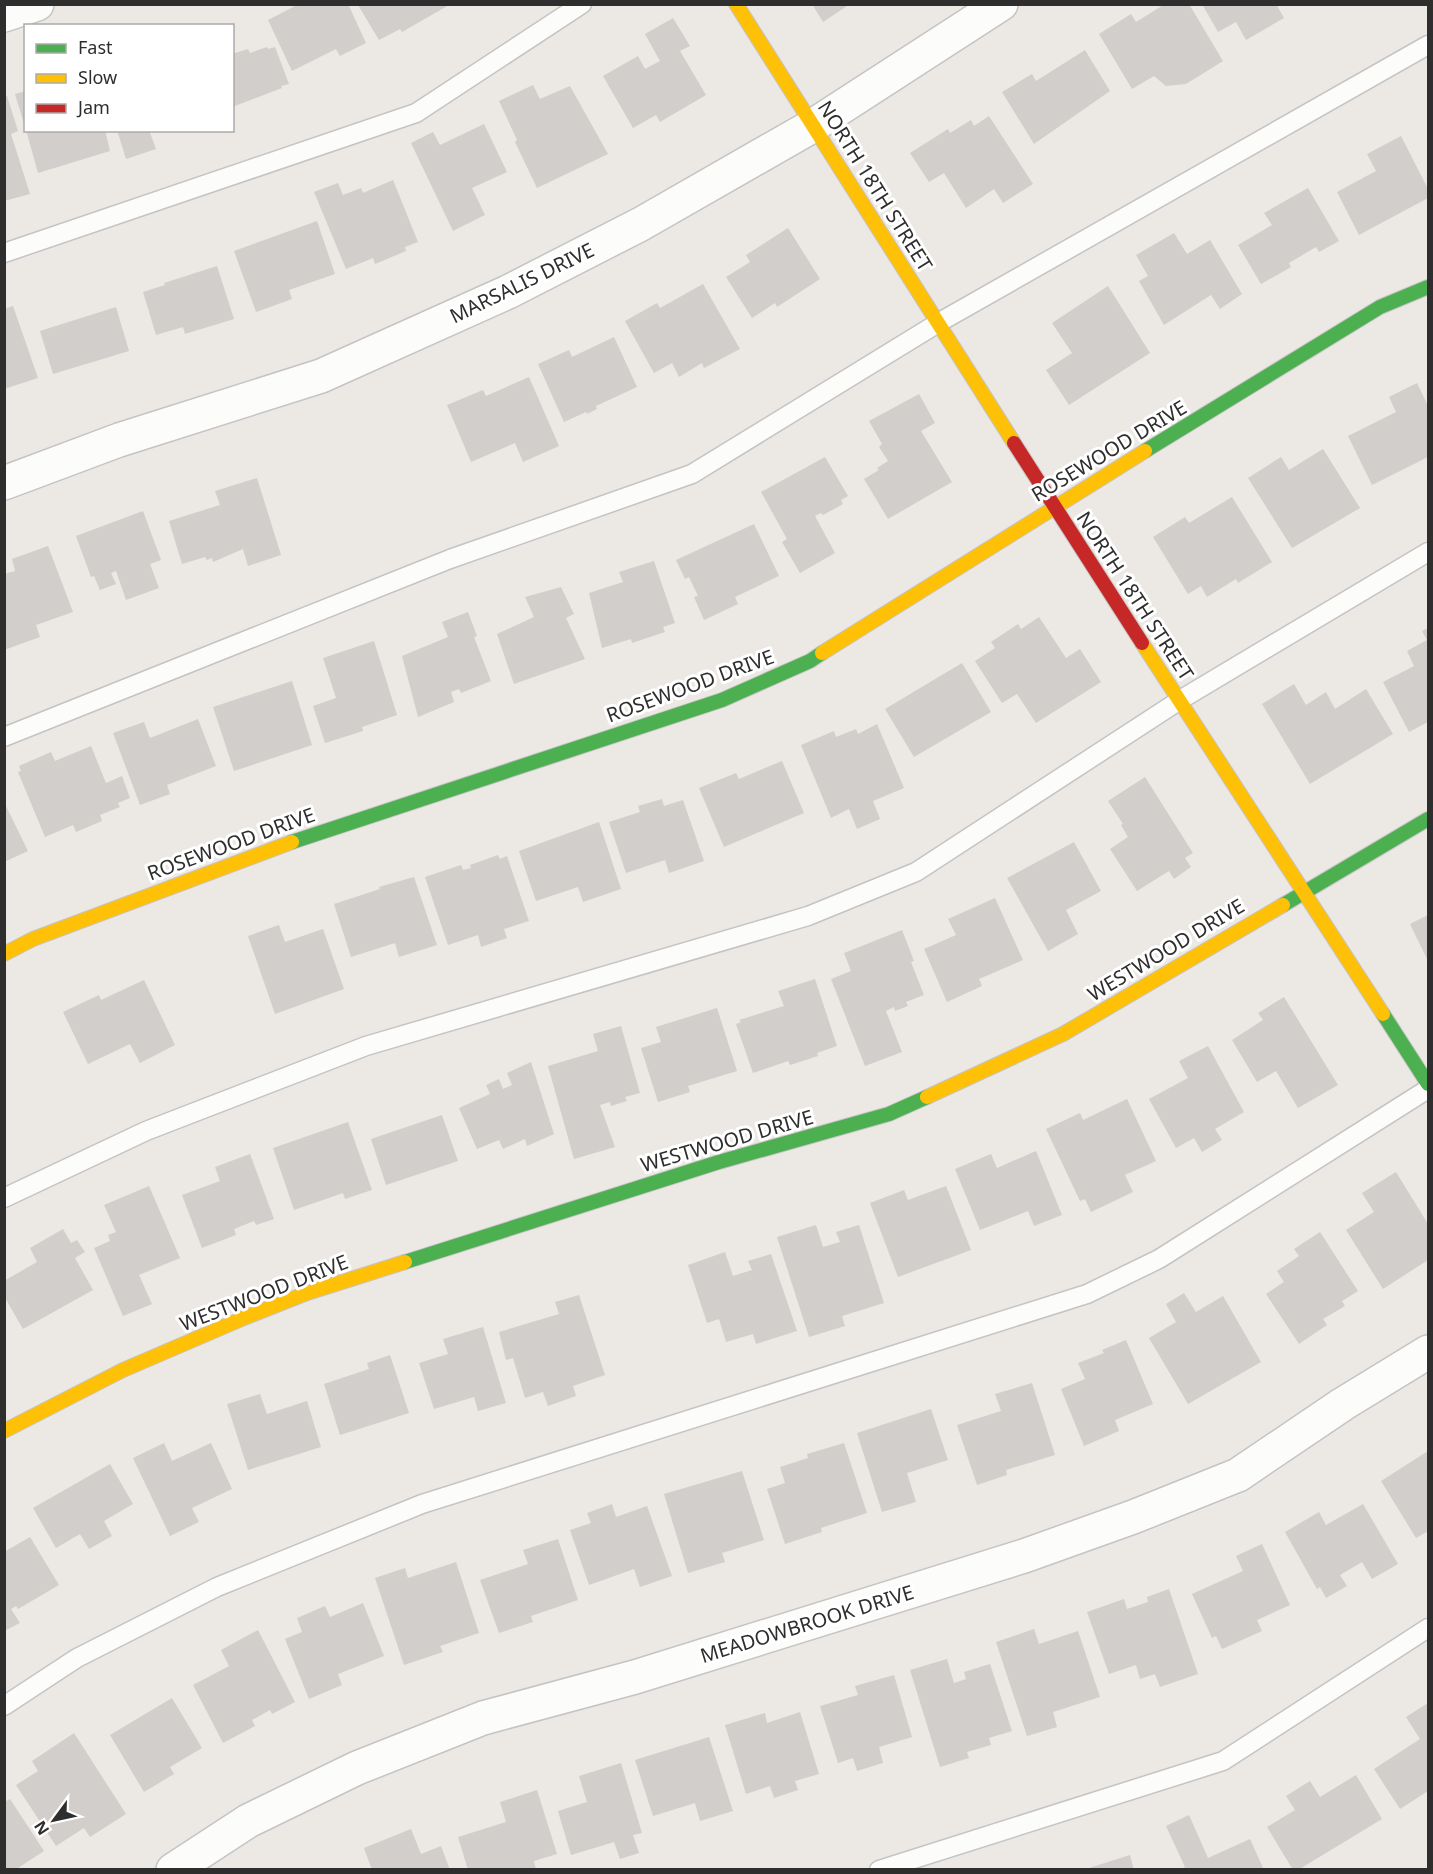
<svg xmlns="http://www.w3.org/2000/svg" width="1433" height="1874" viewBox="0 0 1433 1874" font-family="'Noto Sans',sans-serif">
  <rect width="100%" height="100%" fill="#ece8e4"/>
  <path fill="#d1cecb" d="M299,4H348L366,43L340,56L336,49L292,71L268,20Z
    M812,4H850L823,22Z
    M1165,4H1189L1223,61L1186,84L1166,86L1154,76L1132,89L1099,34L1131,14L1136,22Z
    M1202,4H1276L1284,18L1246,40L1236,22L1218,32Z
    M358,5H449L402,32L400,29L379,40Z
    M673,18L690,46L680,51L706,95L660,122L656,115L633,128L603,76L638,56L645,69L660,61L645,34Z
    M267,47L268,49L275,47L289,84L281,86L282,88L232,107V54L248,49L250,53Z
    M1085,50L1110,91L1034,144L1002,92L1032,74L1036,81Z
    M533,85L540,99L570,86L608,154L537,188L515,142L517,140L499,101Z
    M26,91V127H25L15,94Z
    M7,96L18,131L11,134L30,194L4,201V97Z
    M989,116L1033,184L1003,203L994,189L966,208L944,173L929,182L910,153L948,129L950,133L971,120L974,126Z
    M484,124L507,172L472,188L485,215L453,231L411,143L433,132L440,145Z
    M26,130H105L110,151L38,173Z
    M117,130H149L156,149L126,159Z
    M1401,136L1428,189V198L1359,235L1337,192L1376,171L1367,154Z
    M393,180L418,242L405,247L406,251L375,264L373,258L346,269L314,192L338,183L343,195L361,188L363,193Z
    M1308,188L1339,241L1319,252L1316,247L1289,263L1291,267L1261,284L1238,245L1272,225L1264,213Z
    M317,221L335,274L289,290L292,299L256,312L234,251Z
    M788,228L820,279L777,307L775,303L752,318L726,277L750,262L746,255Z
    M1174,233L1187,254L1210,240L1242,294L1220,309L1211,295L1164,325L1139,281L1148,276L1136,255Z
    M217,266L234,319L185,334L183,327L156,335L143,292L165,285L164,283Z
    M703,284L740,349L704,368L702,363L679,377L672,363L654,373L625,321L657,303L660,308Z
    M1108,286L1150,353L1069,405L1046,370L1072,353L1052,323Z
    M13,306L38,378L4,389V309Z
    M116,307L129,351L53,374L40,331Z
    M614,337L637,387L596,406L597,409L587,414L586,412L564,422L538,364L569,350L572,357Z
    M529,377L559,446L523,462L515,443L471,462L447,405L483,390L486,396Z
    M1417,383L1428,406V457L1372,485L1348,436L1396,412L1389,397Z
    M919,394L935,423L921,431L952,482L888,519L864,479L879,470L877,468L888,461L879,447L882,444L869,421Z
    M1323,449L1360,508L1292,548L1248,478L1281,457L1289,470Z
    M825,457L848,496L841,500L843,504L823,515L821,513L815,516L835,553L800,573L782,542L787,539L761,492Z
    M257,478L281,555L248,566L243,549L213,562L212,558L207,560L205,557L182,564L169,521L220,505L215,491Z
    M1232,497L1272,562L1238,583L1236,579L1207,597L1201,586L1188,594L1153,537L1185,517L1189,523Z
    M143,511L161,560L150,564L159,588L126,600L116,571L111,573L116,584L100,590L94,576L91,577L76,536Z
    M754,524L779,576L735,597L738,604L704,620L694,597L698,596L689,577L685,579L676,560Z
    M48,546L73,612L36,625L40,637L4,650V574L15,571L12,559Z
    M654,561L675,623L663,627L665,632L632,643L631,639L602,648L589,593L623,582L619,572Z
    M561,587L574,614L566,618L585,659L514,684L497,634L534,617L525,597Z
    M468,612L477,636L474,637L491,681L461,693L459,689L451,692L454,702L418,717L402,656L448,637L442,622Z
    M1039,617L1066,658L1080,649L1101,682L1036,723L1017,694L1002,703L975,661L995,648L991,642L1018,624L1021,629Z
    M1428,628V722L1409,732L1383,682L1414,666L1407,651L1427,640L1422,631Z
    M374,641L397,715L362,727L363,731L325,743L313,706L336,698L323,658Z
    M962,663L991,712L914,757L885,709Z
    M292,681L312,745L234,771L213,707Z
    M1294,684L1306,705L1326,692L1335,709L1366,689L1393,734L1310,784L1262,704Z
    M198,719L216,766L167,785L170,794L140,805L113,733L144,722L150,738Z
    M877,724L904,788L873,801L880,819L857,829L849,809L831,818L801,745L834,731L836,737L856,729L858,734Z
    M91,746L106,783L122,776L130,798L118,803L120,807L100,815L102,821L76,832L73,825L45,837L18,772L21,771L19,766L51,752L55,761Z
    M782,761L804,813L724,847L699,788L736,773L739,779Z
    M1145,777L1193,853L1185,858L1191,867L1174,879L1169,871L1137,891L1110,849L1128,837L1121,825L1123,824L1108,801Z
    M662,799L664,806L683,800L704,861L669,873L665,860L626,873L609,822L640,812L638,806Z
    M4,802L28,851L4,862Z
    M599,822L621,889L583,902L578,887L536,901L519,851Z
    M1074,842L1101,891L1066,910L1078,934L1048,951L1007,878Z
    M498,855L500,859L507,856L529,921L504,929L507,938L481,947L478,935L448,945L425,877L461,865L463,870L471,868L470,865Z
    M414,877L437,945L399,957L395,943L351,957L334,904L380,889L379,887Z
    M995,898L1023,960L979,979L982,986L947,1002L924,949L956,935L948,919Z
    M1428,915V961L1410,924Z
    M279,925L285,942L323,929L344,989L275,1014L248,936Z
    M902,930L914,961L911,962L924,995L906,1002L908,1006L895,1011L894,1007L886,1011L902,1052L865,1066L831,979L851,971L844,953Z
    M815,979L837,1046L817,1053L818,1056L790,1065L788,1061L753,1073L736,1024L741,1022L739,1020L784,1006L778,991Z
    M144,980L175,1045L140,1063L130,1044L88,1064L63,1012L99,995L101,1000Z
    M1284,997L1338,1085L1298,1108L1276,1071L1257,1082L1232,1040L1263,1020L1258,1013Z
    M717,1008L737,1071L688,1086L690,1092L658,1102L641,1048L661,1042L656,1027Z
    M621,1026L640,1093L625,1097L627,1101L611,1106L610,1102L600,1105L615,1147L574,1159L548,1066L598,1051L593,1034Z
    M1208,1046L1244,1112L1215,1129L1222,1140L1202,1152L1194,1138L1176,1148L1149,1099L1188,1078L1179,1061Z
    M531,1062L554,1134L527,1146L525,1139L503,1149L499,1140L477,1149L459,1108L490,1094L486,1085L499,1079L503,1089L512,1085L507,1073Z
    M1127,1099L1156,1161L1125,1175L1133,1192L1091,1212L1085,1199L1080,1201L1046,1129L1080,1113L1083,1120Z
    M442,1115L458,1161L386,1185L371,1139Z
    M348,1122L372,1190L345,1199L343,1193L294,1210L273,1148Z
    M1036,1151L1062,1215L1034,1226L1028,1211L980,1230L955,1169L991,1154L997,1168Z
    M250,1154L274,1219L256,1225L254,1221L234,1229L236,1235L202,1248L182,1195L220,1181L215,1167Z
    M1396,1172L1428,1224V1260L1383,1289L1346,1230L1374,1212L1362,1193Z
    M149,1186L180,1258L139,1275L152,1304L123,1316L94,1248L110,1241L108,1235L116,1232L104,1205Z
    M946,1186L971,1250L898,1277L870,1203L904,1190L908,1200Z
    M816,1225L823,1247L840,1242L836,1232L859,1225L884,1303L842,1316L845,1326L809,1337L777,1237Z
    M63,1229L71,1243L77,1240L85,1252L75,1258L93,1290L23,1329L4,1296V1281L37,1262L30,1248Z
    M1320,1232L1358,1291L1342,1301L1345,1306L1323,1319L1327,1325L1299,1344L1266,1294L1284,1282L1277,1271L1299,1256L1294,1249Z
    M725,1252L733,1276L752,1270L748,1261L771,1254L797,1331L756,1344L753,1334L726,1342L719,1319L707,1323L688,1265Z
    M1184,1293L1196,1312L1223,1296L1261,1362L1188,1404L1149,1338L1176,1322L1166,1304Z
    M579,1295L605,1375L573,1386L576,1396L548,1406L543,1392L525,1398L513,1358L506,1360L499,1332L559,1314L555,1302Z
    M483,1327L506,1403L478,1411L474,1397L434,1409L419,1363L448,1354L443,1339Z
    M1126,1340L1153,1404L1115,1420L1119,1431L1084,1446L1061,1389L1085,1379L1078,1363L1104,1353L1102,1350Z
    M390,1355L409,1413L340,1435L324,1384L369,1369L367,1363Z
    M1032,1383L1055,1455L1006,1470L1007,1475L977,1485L957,1425L1001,1411L995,1394Z
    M260,1394L267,1414L307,1401L321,1447L248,1470L227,1404Z
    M931,1409L948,1460L907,1473L916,1502L882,1512L857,1433Z
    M164,1443L172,1461L211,1443L232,1489L192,1508L199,1522L170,1536L133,1458Z
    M844,1443L867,1513L821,1528L822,1532L785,1544L767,1489L785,1483L780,1467L808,1458L807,1454Z
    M1428,1451V1531L1416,1538L1381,1481Z
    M110,1464L133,1504L104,1521L112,1536L89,1549L80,1534L56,1548L33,1508Z
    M742,1471L764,1540L722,1553L725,1562L688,1573L664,1494Z
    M612,1504L616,1517L647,1506L672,1576L640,1587L634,1569L589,1585L570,1530L591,1523L587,1513Z
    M1363,1504L1398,1564L1372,1579L1362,1562L1340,1575L1347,1586L1326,1598L1320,1587L1317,1589L1285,1532L1319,1512L1326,1525Z
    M30,1537L59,1585L18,1609L16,1606L11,1609L20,1623L4,1631V1552Z
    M558,1539L578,1600L531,1616L533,1622L499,1633L480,1580L528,1564L523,1550Z
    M1262,1544L1290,1605L1257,1620L1262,1631L1222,1649L1216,1636L1212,1638L1192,1594L1243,1571L1236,1556Z
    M456,1562L479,1633L440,1646L443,1652L404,1665L375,1578L405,1568L408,1578Z
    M1169,1589L1198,1674L1160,1687L1155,1674L1140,1679L1136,1665L1109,1674L1087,1612L1124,1599L1127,1609L1148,1602L1147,1597Z
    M363,1603L384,1656L338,1674L342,1685L309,1699L285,1639L302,1632L297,1618L325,1606L330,1617Z
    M1034,1629L1039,1644L1078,1631L1100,1697L1053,1712L1057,1727L1027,1736L996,1642Z
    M258,1630L295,1702L272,1714L270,1710L252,1720L255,1726L223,1743L193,1685L229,1666L221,1650Z
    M947,1659L954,1683L966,1679L964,1672L990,1664L1012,1731L989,1738L991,1745L967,1752L969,1758L940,1767L910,1670Z
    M894,1675L912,1737L879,1747L883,1763L857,1771L853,1758L838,1763L820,1706L858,1695L855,1686Z
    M172,1698L202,1748L170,1767L174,1774L144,1792L110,1735Z
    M1428,1703V1791L1400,1809L1374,1769L1420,1739L1406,1717Z
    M800,1712L819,1774L795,1781L798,1790L774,1798L770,1786L746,1794L725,1725L765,1713L767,1723Z
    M74,1733L126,1814L90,1837L84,1828L56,1846L16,1785L38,1771L32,1761Z
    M709,1737L733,1811L700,1821L695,1803L653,1816L635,1760Z
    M621,1763L642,1833L633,1835L639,1853L620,1859L614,1842L571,1855L558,1811L587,1802L579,1776Z
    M1356,1775L1382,1819L1298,1870H1293L1267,1827L1295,1810L1286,1796L1310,1781L1320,1797Z
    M537,1790L557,1854L534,1861L536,1870H468L458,1837L506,1822L500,1802Z
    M10,1799L44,1851L15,1870H4V1802Z
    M1189,1815L1208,1858L1250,1839L1264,1870H1180L1185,1867L1166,1826Z
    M411,1829L421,1854L441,1846L450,1870H372L364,1848Z
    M1130,1855L1134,1870H1086V1869Z"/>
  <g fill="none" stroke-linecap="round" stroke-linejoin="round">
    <g stroke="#c5c4c5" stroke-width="21">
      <path id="lane" d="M4,253L416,113L582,4
        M4,737L450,559L692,474L938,323L1428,45
        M4,1198L146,1131L366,1046L808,916L916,872L1180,700L1428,552
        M4,1706L77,1658L217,1587L422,1504L1087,1294L1159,1259L1428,1089
        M879,1870L1223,1761L1428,1628"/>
    </g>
    <g stroke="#c5c4c5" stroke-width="36">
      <path id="street" d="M4,15L37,4
        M4,483L119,440L321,376L508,292L641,224L814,125L1001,4
        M173,1870L248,1821L357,1768L483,1718L635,1677L1024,1556L1133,1517L1238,1475L1343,1404L1428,1352"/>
    </g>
    <g stroke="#c5c4c5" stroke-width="16">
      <path id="fast" d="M1145,451L1380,307L1428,287
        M292,842L722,700L810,661L822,653
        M1283,905L1428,819
        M1383,1014L1428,1084
        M405,1262L719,1162L889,1114L927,1097"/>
    </g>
    <g stroke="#c5c4c5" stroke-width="16">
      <path id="slow" d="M736,4L1014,443
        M1142,643L1383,1014
        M822,653L1145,451
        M4,954L33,939L292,842
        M927,1097L1063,1034L1283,905
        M4,1431L123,1370L244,1318L307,1293L405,1262"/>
    </g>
    <g stroke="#c5c4c5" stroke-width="16">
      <path id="jam" d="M1014,443L1142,643"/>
    </g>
    <use href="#lane" stroke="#fcfcfb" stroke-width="18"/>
    <use href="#street" stroke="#fcfcfb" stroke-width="33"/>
    <use href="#fast" stroke="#4caf50" stroke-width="14"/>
    <use href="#slow" stroke="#ffc107" stroke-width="14"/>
    <use href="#jam" stroke="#c62828" stroke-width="14"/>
  </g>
  <g text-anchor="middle" stroke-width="6" stroke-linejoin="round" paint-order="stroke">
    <g font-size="20" fill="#2e2e2e" stroke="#fff">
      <text transform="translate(875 186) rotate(58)" y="7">NORTH 18TH STREET</text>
      <text transform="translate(522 283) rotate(-26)" y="7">MARSALIS DRIVE</text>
      <text transform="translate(1109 451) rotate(-31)" y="7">ROSEWOOD DRIVE</text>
      <text transform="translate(1135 596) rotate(57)" y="7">NORTH 18TH STREET</text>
      <text transform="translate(690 686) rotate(-20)" y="7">ROSEWOOD DRIVE</text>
      <text transform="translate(231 844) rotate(-20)" y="7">ROSEWOOD DRIVE</text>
      <text transform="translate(1166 950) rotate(-31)" y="7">WESTWOOD DRIVE</text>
      <text transform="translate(727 1141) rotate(-16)" y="7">WESTWOOD DRIVE</text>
      <text transform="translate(264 1293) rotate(-21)" y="7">WESTWOOD DRIVE</text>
      <text transform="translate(807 1624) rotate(-17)" y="7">MEADOWBROOK DRIVE</text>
    </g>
  </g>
  <rect width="1433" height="1874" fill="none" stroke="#2e2e2e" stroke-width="12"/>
  <rect x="24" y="24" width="210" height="108" fill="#ffffff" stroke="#ababab" stroke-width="1.5"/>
  <rect x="36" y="44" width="30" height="9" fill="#4caf50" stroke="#ababab" stroke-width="1.5"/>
  <text x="78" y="54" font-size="18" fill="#2e2e2e">Fast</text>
  <rect x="36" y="74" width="30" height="9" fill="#ffc107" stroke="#ababab" stroke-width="1.5"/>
  <text x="78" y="84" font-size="18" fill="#2e2e2e">Slow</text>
  <rect x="36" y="104" width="30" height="9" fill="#c62828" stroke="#ababab" stroke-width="1.5"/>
  <text x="78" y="114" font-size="18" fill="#2e2e2e">Jam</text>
  <g transform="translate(54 1820) rotate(237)" stroke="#ffffff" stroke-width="4.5" paint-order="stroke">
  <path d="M0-4.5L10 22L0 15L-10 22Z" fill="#2e2e2e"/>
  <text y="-9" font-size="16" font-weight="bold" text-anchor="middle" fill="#2e2e2e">N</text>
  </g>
</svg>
